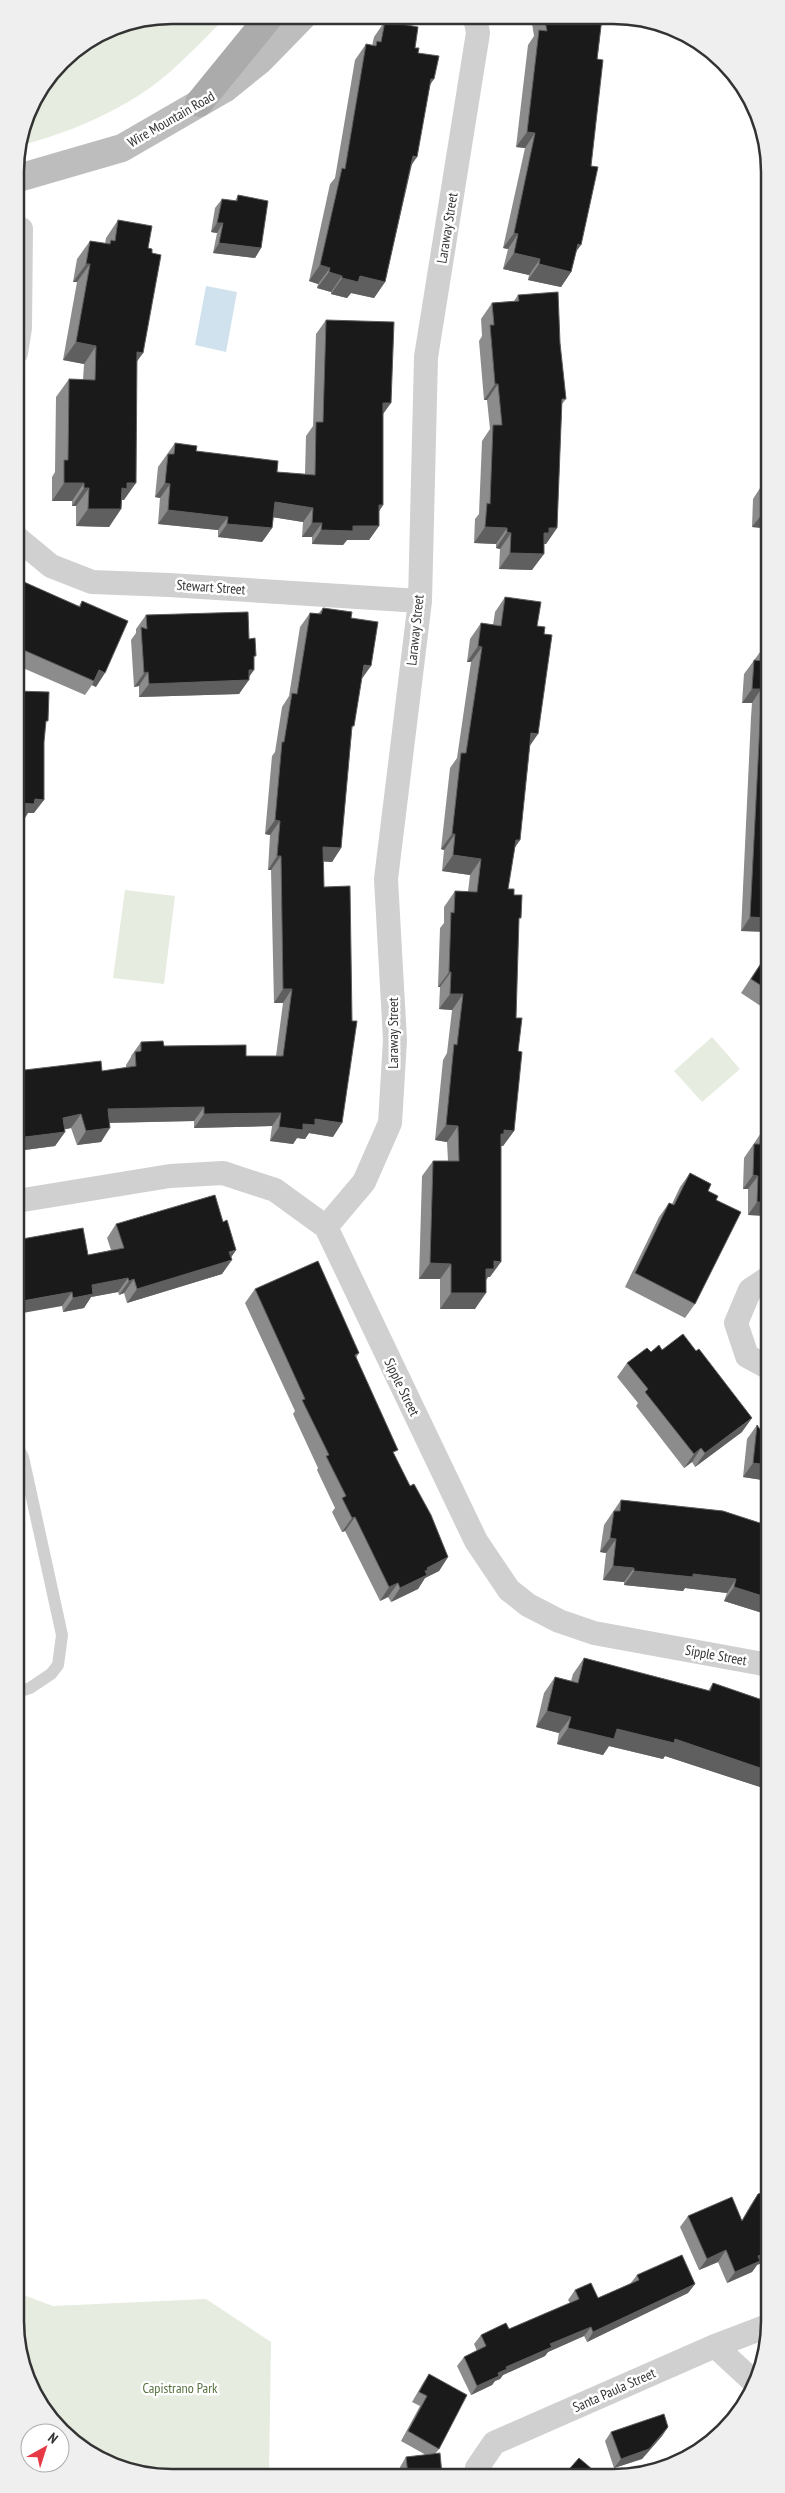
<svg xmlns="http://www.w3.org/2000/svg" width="785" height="2493" viewBox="0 0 785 2493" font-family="'PT Sans Narrow',sans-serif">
  <rect width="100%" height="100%" fill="#fff"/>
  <path fill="#e6ecdf" d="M171,15H228C209,34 190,54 170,72C129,108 72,132 19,146L31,102L68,54L112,27Z
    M125,890L175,896L164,984L113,978Z
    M712,1037L740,1069L702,1102L674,1071Z
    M18,2293L53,2306L206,2299L271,2342L269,2475H141L93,2457L61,2432L31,2391L18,2352Z"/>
  <path fill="#cfe2ee" d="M206,286L237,292L226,352L195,345Z"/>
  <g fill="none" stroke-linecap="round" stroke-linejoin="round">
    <path stroke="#d0d0d0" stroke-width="12" d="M17,1446L23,1457L62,1635L58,1665L51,1674L30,1688L17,1692"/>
    <path stroke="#d0d0d0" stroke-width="24" d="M16,353L20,328L21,229
      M16,537L51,566L92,582L169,585L420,601
      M17,1201L170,1176L223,1173L275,1190L326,1227L476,1541L509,1590L528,1605L559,1621L594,1633L769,1665
      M326,1227L364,1182L390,1123L395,1040L386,879L420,601L426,357L478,33L475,17
      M768,1278L750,1290L736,1323L747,1356L769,1368
      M715,2346L756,2384
      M476,2475L477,2468L494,2443L715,2346L770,2325"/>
    <path stroke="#bdbdbd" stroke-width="28" d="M15,179L122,148L224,89L260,60L303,16"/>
    <path stroke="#ababab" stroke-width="28" d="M199,103L270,16"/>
  </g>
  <path fill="#8c8c8c" d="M531,17L602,18L576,252L571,272L561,287L528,280L529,275L503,269L508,249L503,248L525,148L516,147L528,45L534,36Z
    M385,21L415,48L418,53L430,86L385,282L374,298L351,293L347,298L331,294V292L317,288L318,284L309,281L330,184L335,178L355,60L366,44L372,46L374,37Z
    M238,195L261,248L255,258L213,253L217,233L211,232L215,208L222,199L235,201Z
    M118,220L148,248L143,353L137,361L124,500H122L121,509L109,527L76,526V506H72V501H52V477L55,472L56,397L69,379L83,380L84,364L63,360L77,282H73L77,259L90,241L105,244L106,238Z
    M518,295L560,343L566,399L562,404L557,528L546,544H544L532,570L499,569L500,549L496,548V544L474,543L475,519L479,514L482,441L490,429L487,400H484L479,341L482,336L481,319L492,303L514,301Z
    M326,320L383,414V505L379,511V526L369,540H347L343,545L312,544V537H302L303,522L273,517L272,528L262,542L218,537V530L158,524L160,498L155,497L158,467L175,443L196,451L277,472L305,474L306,436L313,426L316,334Z
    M767,456L768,542H761L762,528L752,527L753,499L762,485H764Z
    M24,582L79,606L82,601L96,687L92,685L85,695L16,665V593Z
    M505,597L537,626L530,745L520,840L515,847L508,889L514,895L518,921L516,1018L518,1051L514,1131L503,1146H501L490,1277H488L486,1280L475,1309H440V1279H419L422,1176L433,1161H448L447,1142L435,1140L443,1060L447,1053L452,1010L439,1009L440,987H438L440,928L444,923V907L455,891L468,892L470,875L442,871L444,850L441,849L450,768L457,758L471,662H467L470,639L481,623L493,625L495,612Z
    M323,608L351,618L361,679L352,730L341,848L332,862L323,861L333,1137L309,1133L305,1139L297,1138L293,1144L270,1141L272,1126L194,1128V1121L110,1123L101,1142L77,1145L71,1128L65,1129V1132L55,1146L17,1151L102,1071L126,1068V1065L131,1057V1056L141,1042L164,1046L246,1056H276L283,1003H274L271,870H268L270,835L265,834L272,756L275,752L282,707L289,696L300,627L310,613L318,614Z
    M146,615L249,639L254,659L249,677L239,694L139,697V686L134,687L131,640L136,633V629Z
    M763,648L768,932L741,931L751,717L752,703H742L744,674Z
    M768,952V1011L741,993Z
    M761,1133H768V1216L748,1215V1189H743L744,1158Z
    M690,1173L708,1191L695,1304L685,1318L625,1287L659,1217L669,1203L672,1204L680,1187Z
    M223,1222L236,1250L231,1257L222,1274L127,1303L124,1293L119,1295L118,1292L91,1297L84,1308L63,1312L62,1306L22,1239L88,1255L111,1250L107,1238L116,1224Z
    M255,1289L359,1353L356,1358L394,1455L410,1486L448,1557L439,1571L425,1578L418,1589L391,1602L388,1597L380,1601L345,1531L342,1532L332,1512L335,1508L317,1470L318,1468L293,1414L295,1411L245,1303Z
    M662,1350L742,1432L695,1467L692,1462L684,1468L636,1406L638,1403L617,1377L627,1363L651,1352Z
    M769,1408V1481L743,1477L747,1439L757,1425L761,1431L763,1416Z
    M621,1500L723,1511L769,1615L724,1601L727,1593L685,1588L683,1591L624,1585V1582L603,1580L606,1553L600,1552L604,1525Z
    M584,1658L708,1691L713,1683L766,1701L769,1697V1790L665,1756L663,1759L609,1746L603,1755L557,1744L559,1733L536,1727L544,1693L555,1677L571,1681L573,1674Z
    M758,2194L757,2265L752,2272L727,2283L718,2262L699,2270L680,2227L688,2216L742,2220L750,2206Z
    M637,2275L695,2284L688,2293L587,2342L584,2336L548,2352L545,2356L503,2375L500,2379L495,2381L492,2385L471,2395L457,2366L464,2357L477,2351L474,2344L481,2335L509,2329L570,2303L568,2300L575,2290L598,2298L630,2284Z
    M429,2374L439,2449L435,2454L442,2475H401L400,2467L406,2457L426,2455L401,2441L420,2406L412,2402L423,2383Z
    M668,2427L662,2436L642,2459L614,2468L605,2441L611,2432Z"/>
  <path fill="#5f5f5f" d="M431,79H434L423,95Z
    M527,132L535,133L525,148L516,147Z
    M413,156L417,157L406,173Z
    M217,223H223L217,233L211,232Z
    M514,233L518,234L508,249L503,248Z
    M219,243L261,248L255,258L213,253Z
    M578,244L581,245L570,260Z
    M514,253L540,259L529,275L503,269Z
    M86,264H90L77,282H73Z
    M539,264L571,272L561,287L528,280Z
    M320,265L330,268L318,284L309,281Z
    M329,272L342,276L331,292L317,288Z
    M360,276L385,282L374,298L351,293L347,298L331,294L342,278Z
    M76,342L96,346L84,364L63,360Z
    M137,352L143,353L130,371Z
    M495,384H498L487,400H484Z
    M383,403H391L381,417Z
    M64,483H84L72,501H52Z
    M127,483H136L124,500H119L122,488Z
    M165,483L170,484L160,498L155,497Z
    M84,488H89L76,506H72Z
    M275,502L313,508L303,522L265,516Z
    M379,505H383L374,519Z
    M88,509H121L109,527L76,526Z
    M168,510L228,517L218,530L158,524Z
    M762,514H768V519L762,528L752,527Z
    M312,523H322L312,537H302Z
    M227,524L272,528L262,542L218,537Z
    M353,526H379L369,540H347L343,545L312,544L321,530Z
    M485,527L507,528L496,544L474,543Z
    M549,528H557L546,544H541L544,533Z
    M507,532L511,533L500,549L496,548Z
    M768,532V542H761Z
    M510,553L544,554L532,570L499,569Z
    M478,646L482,647L471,662H467Z
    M364,665L371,666L361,680Z
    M99,670L105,673L96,687L92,685L94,681Z
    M249,670H254L247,680H249L239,694L139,697L149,684Z
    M148,672L139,686L134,687L144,673Z
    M752,689H761L752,703H742Z
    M531,733L538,734L527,750Z
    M35,799L44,800L34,813H28L25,818H16L19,803Z
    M275,820L280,821L270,835L265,834Z
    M452,834H455L444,850L441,849Z
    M516,840H520L509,856Z
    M323,847L341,848L332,862L313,861Z
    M453,855L481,859L470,875L442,871Z
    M277,856H281L271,870H268Z
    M750,917L768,918V932L741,931Z
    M449,972H451L440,987H438Z
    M283,989H292L283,1003H274Z
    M450,994H463L452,1010L439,1009Z
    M204,1107L194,1121L98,1123L108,1109Z
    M281,1113L272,1126L194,1128L204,1114Z
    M81,1114L71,1128L53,1132L63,1118Z
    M315,1119L342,1123L333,1137L309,1133L305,1139L297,1138L293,1144L270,1141L279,1127L303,1124Z
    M446,1125L458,1126L447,1142L435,1140Z
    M110,1128L101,1142L77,1145L86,1131Z
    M504,1130L514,1131L503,1146H496L490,1150Z
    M65,1132L55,1146L17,1151V1138Z
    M753,1175L758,1176L748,1189H743Z
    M757,1202H768V1216L748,1215Z
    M236,1250L228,1262L232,1260L222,1274L127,1303L137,1289Z
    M494,1261L501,1262L490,1277H488L483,1284L486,1269Z
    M430,1263L451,1264L440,1279H419Z
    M128,1278L118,1292L91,1297L84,1308L63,1312L73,1298L92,1285Z
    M134,1279L124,1293L119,1295L129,1281Z
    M72,1292L62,1306L17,1314V1302Z
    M451,1293H486L475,1309H440Z
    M752,1418L742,1432L695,1467L705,1453Z
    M701,1448L692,1462L684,1468L694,1454Z
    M753,1463L769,1465V1481L743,1477Z
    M355,1517L345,1531L342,1532L352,1518Z
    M610,1538L616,1539L606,1553L600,1552Z
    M448,1557L439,1571L425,1578L418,1589L391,1602L400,1588L427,1568Z
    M613,1566L634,1568L624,1582L603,1580Z
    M634,1571L693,1574L736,1579L727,1593L685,1588L683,1591L624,1585Z
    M398,1583L388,1597L380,1601L389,1587Z
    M734,1587L769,1598V1615L724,1601Z
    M547,1711L571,1717L559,1733L536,1727Z
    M568,1728L617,1729L675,1739L769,1771V1790L665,1756L663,1759L609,1746L603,1755L557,1744Z
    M726,2250L718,2262L699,2270L707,2259Z
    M770,2252V2260L757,2265L752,2272L727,2283L735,2272L758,2256Z
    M695,2284L688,2293L587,2342L593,2332Z
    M591,2327L584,2336L548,2352L545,2356L503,2375L500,2379L495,2381L492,2385L471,2395L477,2386L498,2373L506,2367L550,2344Z
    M668,2427L662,2436L642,2459L614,2468L621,2459Z"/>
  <path fill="#1a1a1a" stroke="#5f5f5f" d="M544,17L602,18L597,59L603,60L591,166L598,167L581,245L578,244L571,272L539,264L540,259L514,253L518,234L514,233L535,133L527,132L539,30L547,31Z
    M385,21L418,27L415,48H419L418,53L439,56L434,79H431L417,157L413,156L385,282L360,276L358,282L342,278V276L329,272L330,268L320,265L342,168L345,169L366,44L376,46L377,41L381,42Z
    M238,195L268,201L261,248L219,243L223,223H217L222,199L237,201Z
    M118,220L152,226L148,248L152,249V253L161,255L143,353L137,352L136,483H127V489L122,488L121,509H88L89,488H84V483H64V460H68L69,379L95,380L96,346L76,342L90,264H86L90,241L110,244L111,240L115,241Z
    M558,292L560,343L566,399H562L557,528H549V533H544V554L510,553L511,533L507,532V528L485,527L487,503L490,504L493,425H502L498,384H495L490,325H494L492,303L519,301L518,295Z
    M326,320L394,322L391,403H383V505H379V526H353V531L321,530L322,523H312L313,508L275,502L272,528L227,524L228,517L168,510L170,484L165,483L168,454H174L175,443L197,446L196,451L278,461L277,472L315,475L316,422H323Z
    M762,485H767L768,514H762Z
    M24,582L80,607L82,601L128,621L105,673L99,670L94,681L19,648L17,653L16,652V600Z
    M505,597L541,602L537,626L545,627L544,634L552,635L538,734L531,733L520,840H516L508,889H514V895H522L521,918H519L516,1018H522L518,1051L522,1052L514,1131L504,1130V1134H501V1262L494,1261V1269H486V1293H451V1264L430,1263L433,1161H459L458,1126L446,1125L454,1044L457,1045L463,994H450L451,972H449L451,912L454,913L455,891L477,892L481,859L453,855L455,834H452L461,753H466L482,647L478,646L481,623L501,626Z
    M323,608L352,612L351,618L378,622L371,666L364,665L354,726H352L341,848L323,847L324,887L350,886L352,1021H357L342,1123L315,1119V1125L303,1124V1130L279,1127L281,1113L204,1114V1107L108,1109L110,1128L86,1131L81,1114L63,1118L65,1132L17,1138L16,1071L101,1061L102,1071L136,1066L135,1052L141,1051V1042L163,1041L164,1046L246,1045V1056H283L292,989H283L281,856H277L280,821L275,820L282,742H284L292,693L297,694L310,613L321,614Z
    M248,612L249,639L255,638L256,656H254V670H249V680L149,684L148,672L144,673L141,627L147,629L146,615Z
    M763,648H768V918L750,917L761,703V689H752L754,660L763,661Z
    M16,691L49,692L48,721H46L44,742V800L35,799L34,804L19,803L16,828Z
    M16,837L24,838L16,903Z
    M768,953V990L751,979Z
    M761,1133H768V1202H757L758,1176L753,1175L754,1144H760Z
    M690,1173L711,1184L708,1191L718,1196L716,1200L741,1212L695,1304L635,1273L669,1203L674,1205Z
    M215,1195L223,1222L227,1220L236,1250L229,1252L232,1260L137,1289L134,1279L129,1281L128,1278L92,1285L93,1294L73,1298L72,1292L17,1302V1233L21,1232L22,1239L83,1228L88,1255L124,1248L116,1224Z
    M318,1261L359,1353L355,1355L398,1450L393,1452L410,1486L414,1484L431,1515L448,1557L427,1568L428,1570L425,1571L427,1575L400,1588L398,1583L389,1587L355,1517L352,1518L342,1498L346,1496L326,1456L329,1455L302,1400L305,1399L255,1289Z
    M683,1334L696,1351L699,1349L752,1418L705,1453L701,1448L694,1454L645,1392L648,1389L627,1363L647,1348L651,1352L659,1345L662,1350Z
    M757,1425L768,1441L769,1438V1465L753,1463Z
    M621,1500L723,1511L769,1526V1598L734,1587L736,1579L693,1574V1577L634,1571V1568L613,1566L616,1539L610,1538L614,1511H620Z
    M584,1658L710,1691L713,1683L768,1702L769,1699V1771L675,1739L674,1743L617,1729L614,1739L568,1728L571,1717L547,1711L555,1677L578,1683Z
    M770,2190V2252L758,2256L760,2261L735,2272L726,2250L707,2259L688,2216L732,2197L742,2221L758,2194Z
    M682,2255L695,2284L593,2332L591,2327L550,2344L552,2347L506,2367L507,2369L498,2373L499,2376L477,2386L464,2357L486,2346L481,2335L506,2323L509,2329L579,2299L575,2290L591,2283L598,2298L639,2280L637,2275Z
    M429,2374L467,2395L439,2449L408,2431L427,2396L419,2392Z
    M742,2408L731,2425L718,2436Z
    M664,2414L668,2427L649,2449L621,2459L611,2432Z
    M440,2453L442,2475H408L406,2457Z
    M579,2458L599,2475H564Z"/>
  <g text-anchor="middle" stroke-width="5" stroke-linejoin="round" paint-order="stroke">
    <g font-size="14" fill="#333" stroke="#fff">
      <text transform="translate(171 119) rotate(-30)" y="5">Wire Mountain Road</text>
      <text transform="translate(447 228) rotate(-81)" y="5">Laraway Street</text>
      <text transform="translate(211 587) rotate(4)" y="5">Stewart Street</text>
      <text transform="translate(415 630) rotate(-84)" y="5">Laraway Street</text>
      <text transform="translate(393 1033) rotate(-90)" y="5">Laraway Street</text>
      <text transform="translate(402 1387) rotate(64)" y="5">Sipple Street</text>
      <text transform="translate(716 1655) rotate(10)" y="5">Sipple Street</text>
      <text transform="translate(614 2390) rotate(-24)" y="5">Santa Paula Street</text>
    </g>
    <g font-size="14" fill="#56703f" stroke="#fff">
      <text x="180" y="2393">Capistrano Park</text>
    </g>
  </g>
  <path d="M0 0H785V2493H0ZM172 24H613A148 148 0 0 1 761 172V2321A148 148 0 0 1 613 2469H172A148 148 0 0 1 24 2321V172A148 148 0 0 1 172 24Z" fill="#efefef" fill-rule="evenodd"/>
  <path fill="none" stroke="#333" stroke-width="2.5" d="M172 24H613A148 148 0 0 1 761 172V2321A148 148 0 0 1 613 2469H172A148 148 0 0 1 24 2321V172A148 148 0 0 1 172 24Z"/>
  <g transform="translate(45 2448) rotate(39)"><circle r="24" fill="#ffffff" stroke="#adadad"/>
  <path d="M0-4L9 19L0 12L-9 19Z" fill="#e63946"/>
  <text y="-8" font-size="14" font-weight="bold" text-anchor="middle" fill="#333333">N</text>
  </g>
</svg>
